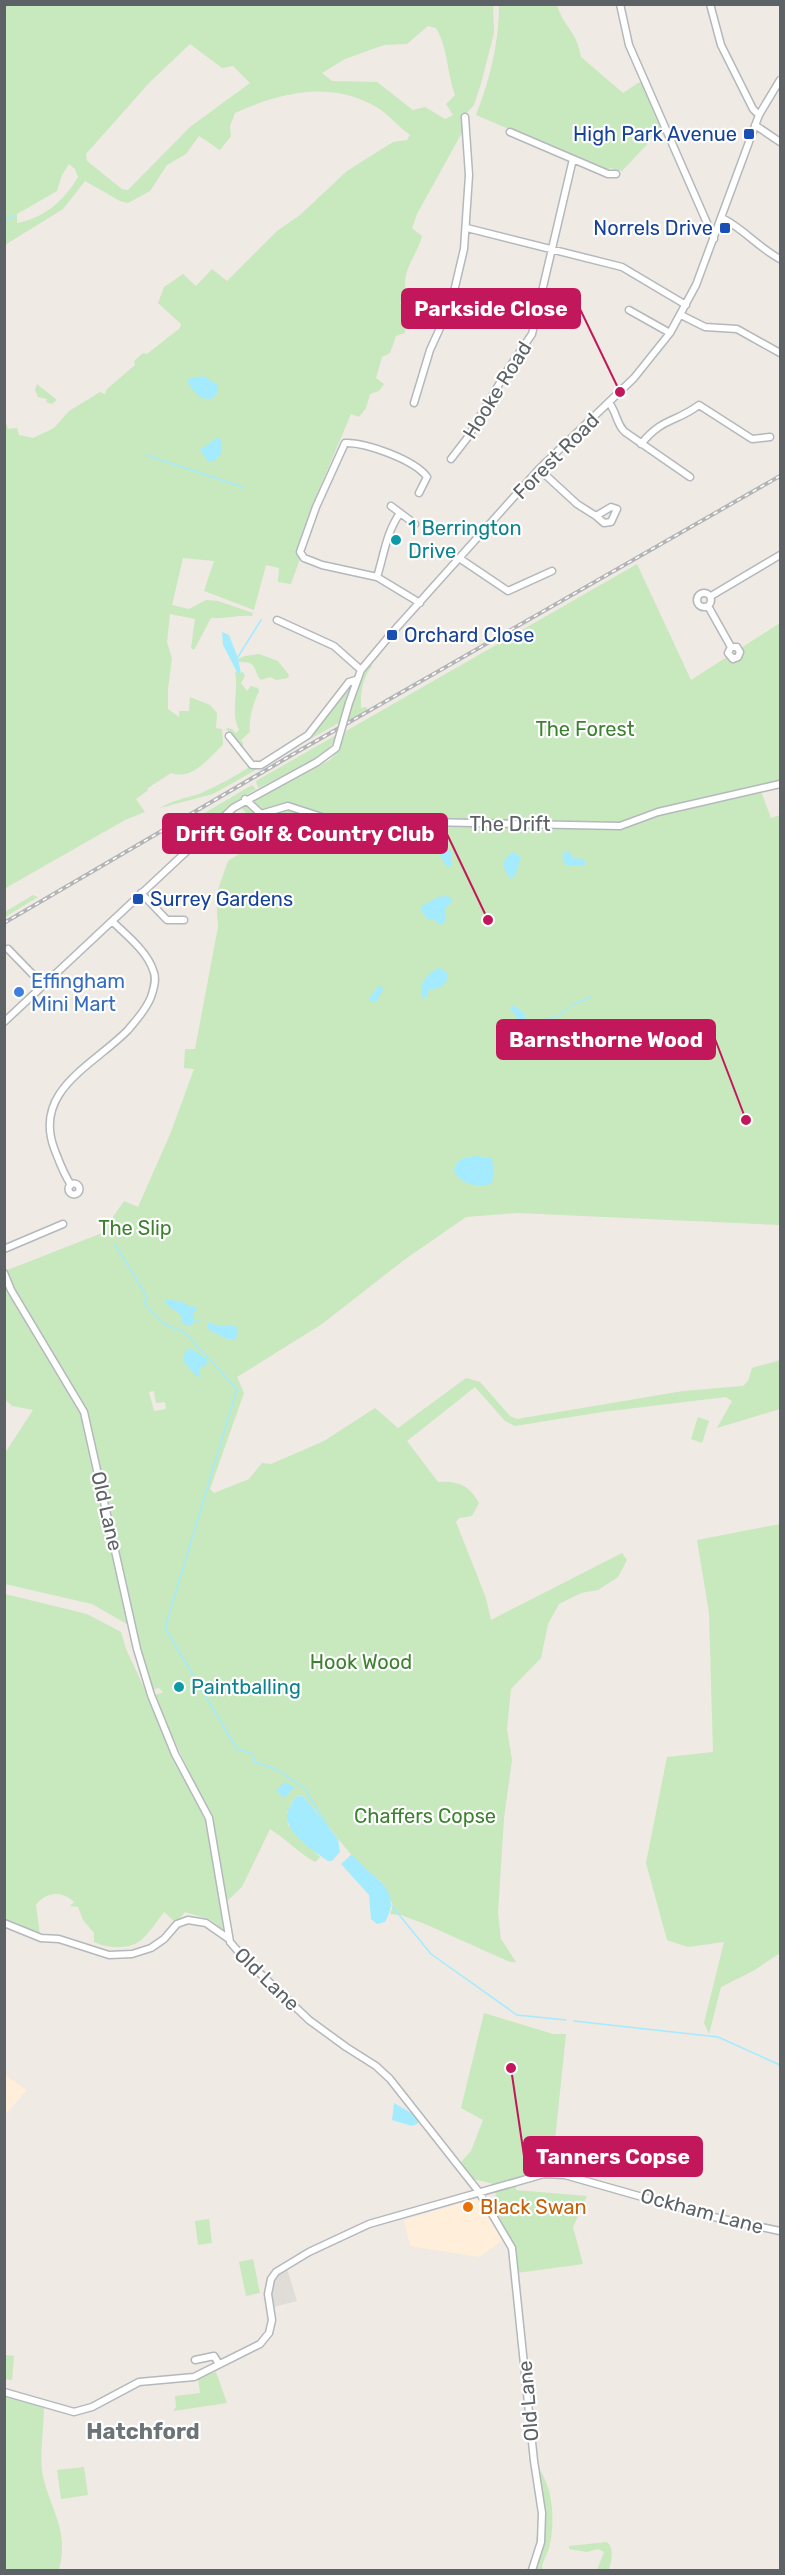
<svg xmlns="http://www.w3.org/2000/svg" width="785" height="2575" viewBox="0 0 785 2575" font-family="Rubik,sans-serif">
  <rect width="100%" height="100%" fill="#efeae4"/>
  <path fill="#ffeed9" d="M5,2075L27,2090L5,2115Z
    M477,2198L503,2240L479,2257L410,2246L404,2220Z"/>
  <path fill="#e0dcd8" d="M287,2269L297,2301L273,2307L270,2286L275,2276Z"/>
  <path fill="#c8e8be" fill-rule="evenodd" d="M5,5H493L494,33L482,80L474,105L462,118L464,129L417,214L412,228L422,236C417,256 399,273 407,294L400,303L407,314L405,333L396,336L390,353L382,357L376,378L384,384L379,391L370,394L366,408L359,417L351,414L307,518L306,523L311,528L291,584L278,582L279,568L266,565L254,610L204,591L214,561L183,558L172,605L189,609L206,600L218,601L253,613L252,616C238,615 225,619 211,618L194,650L191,648L195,619L170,614L167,642L172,658L168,689V709L179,717V711H189L190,697L210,705L217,713L216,728L222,729L223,745C209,757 193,781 171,773L148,788L147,791L136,799L145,812L125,820L4,889L5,420L8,429L17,428L19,435L33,438L54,428L69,411L100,392L105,394L107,389L135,365L134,361L143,353L147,354L180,328L181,324L158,303L164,287L183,274L196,286L212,269L227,281L277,231L300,215L347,171L393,142L407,140L410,135C399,127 389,115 378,108C331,80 282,92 235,113L230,126L231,136L220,150L199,136L186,154L167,165L150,191L128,203L120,201L85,181L63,209L5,245ZM428,26L436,28C448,48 447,73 455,95L446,104L453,115L445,119L425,107L413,110L377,82L332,81L322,73L345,59L384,45L407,44ZM190,44L222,68L233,66L250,83L190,127L128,190L122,189L87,161L86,154L149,83ZM69,164L75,169L78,177C65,200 43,219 17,223V214L57,191L62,175Z
    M499,5H557C564,28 577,31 581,57L623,93L641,81L663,134L654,137L622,171L610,168L607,171L476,115C490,79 499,43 499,5Z
    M37,384L57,400L52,404L46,402L47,399L38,397L35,390Z
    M637,564L691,680L780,623V781L759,786L771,818L780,815V1225L517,1213L466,1217L404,1260L322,1324L237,1377L244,1393L210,1489L214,1493L249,1479L262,1463L271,1464L324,1441L375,1408L398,1428L466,1378L480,1382L510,1416L517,1419L683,1391L743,1386L748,1381L752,1368L780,1360V1409L717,1428L732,1401L726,1397L602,1412L515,1426L505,1421L475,1387L407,1441L438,1482C458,1480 470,1486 479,1503L472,1516L459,1518L456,1522L486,1598L491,1620L622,1553L627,1560L618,1577L598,1590L581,1593L559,1604L548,1624L541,1658L511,1689L507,1729L512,1760L504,1818L498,1913L501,1939L516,1962H510L425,1924L401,1915L390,1914L393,1905L380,1881L358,1863L303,1796L295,1797L287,1812L288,1825L320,1857L315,1862C299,1853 286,1839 270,1829L242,1887L227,1901L225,1899L211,1817L153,1696L163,1692L159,1688L151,1690L127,1624L92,1604L5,1584V1453L33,1410L12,1406L5,1399V1271L102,1233L124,1201L138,1207L171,1132L194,1069L184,1068L185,1049H195L218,927L216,895L228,861L248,848L260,829L240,806L330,760L338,751L346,731ZM154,1391L156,1403L165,1402L166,1409L154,1411L149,1392Z
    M259,654L278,661L289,675L288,678L276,680L270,677L261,680C252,670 259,661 239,662L238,659L245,656Z
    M369,663L372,666C363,677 360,693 361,708L366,707L368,711L348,721L354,694Z
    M237,671L238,674L243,672L245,676L241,683L247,691L251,686L258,688L259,692C254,699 248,723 250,732L241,740L243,744L242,752L226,728L232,729L236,733L239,730C230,713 239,690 235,672Z
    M351,683H353L342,721L213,794L160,808C171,801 185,798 199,794C211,789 238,775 249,767L254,768L306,739Z
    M338,734L325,755L258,788L256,781Z
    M252,785L256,789L235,802L220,816L217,813L207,819L204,817L198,820L196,818Z
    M33,895L38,897L5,917V912Z
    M698,1417L709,1421L702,1443L691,1439Z
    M780,1524V1953L753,1971L721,1987L709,2034L704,2023L724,1942L688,1947L667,1940L646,1863L667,1757L713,1752L709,1613L697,1540Z
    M5,1594L87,1614L121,1632L126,1649L206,1821L217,1875L223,1930L211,1920L185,1912L176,1923L164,1912C157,1921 149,1934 140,1941C128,1950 106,1948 94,1942V1933L83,1920L78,1907L70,1906L74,1902C63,1891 46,1891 36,1905L40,1935L5,1921Z
    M484,2013L553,2034H566L552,2169L494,2184L473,2179L461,2162L471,2151L483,2120L461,2108Z
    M516,2186V2190L587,2196L573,2227L583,2264L517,2273L513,2245L494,2206L496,2191Z
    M209,2219L212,2243L198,2245L195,2221Z
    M253,2259L260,2293L246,2296L239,2262Z
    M4,2355L14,2356L12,2380L5,2379Z
    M216,2372L227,2403L173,2411L176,2407L175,2396L200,2393L198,2378Z
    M5,2395L44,2407C44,2426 39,2461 43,2477C52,2513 69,2530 59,2570H11L5,2568Z
    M84,2467L88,2495L61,2499L57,2470Z
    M537,2467C553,2484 555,2521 550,2544C549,2551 544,2558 542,2566L543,2570H536L543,2543L536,2541L540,2513Z
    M607,2542C615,2549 611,2561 609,2570H597L604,2552L598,2549L587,2552L569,2549V2546Z"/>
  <path fill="#a4ebff" d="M203,376L218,385L217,394L211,399L200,398L187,382L188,379Z
    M218,437L222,442L221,454L213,462H209L200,450Z
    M222,632L229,635L238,658L241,674H238L223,645Z
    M445,846L451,852V865L448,868L440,856Z
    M569,851L573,858L584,859L586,866L565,865L562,854Z
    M514,852L521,858L515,876L511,879C502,870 500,858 514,852Z
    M448,896L453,901L446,907V921L440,925L433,919L428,920L421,910L422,906L438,897Z
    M441,968L447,973C449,987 437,988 427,991L428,998H422C418,985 427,971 441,968Z
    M378,986L384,988L376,1002H370L369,999Z
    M512,1005L524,1012L530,1035L519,1030L518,1019L510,1008Z
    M475,1156L492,1158L494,1175L491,1184C477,1187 461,1185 454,1171C456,1158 464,1158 475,1156Z
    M166,1299L182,1302L191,1307L195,1306L197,1309L193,1314L194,1323L190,1326L182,1323L181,1315L165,1303Z
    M209,1322L217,1326H236L238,1333L235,1339H227L209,1330L207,1324Z
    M186,1350H193L207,1359L206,1366L199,1367L200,1378L196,1376L183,1360Z
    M285,1782L294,1787L285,1798L276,1791Z
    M303,1796L338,1839L340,1852L332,1861H328C314,1851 286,1834 287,1815C287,1809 293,1803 295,1797Z
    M352,1854C369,1878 405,1887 385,1922L377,1924L371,1919L369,1895L341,1864Z
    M394,2103L413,2114L419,2121L417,2124L412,2126L392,2120Z"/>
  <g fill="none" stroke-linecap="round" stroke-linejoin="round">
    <path stroke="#a4ebff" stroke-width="1.5" d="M4,221L14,216
      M146,455L243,487
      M238,657L261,620
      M572,1005L591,997
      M558,1016L569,1007
      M538,1023L556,1016
      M527,1025L537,1024
      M115,1244L147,1297L144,1303L164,1324L184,1332L237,1389L165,1628L237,1749L253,1754L255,1762L278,1770L305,1789L328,1827
      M194,1321H201
      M392,1906L431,1954L517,2015L566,2020
      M574,2021L718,2037L780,2065"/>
    <g stroke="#b4b8bc" stroke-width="9">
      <path id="minor" d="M620,4L629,45L714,239
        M710,4L721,45L753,109L759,115
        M755,125L780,142
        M510,132L608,174H616
        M722,218C744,229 759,248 780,259
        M467,228L622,267L686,305
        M629,310L670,333
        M681,315L705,327L737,329L780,353
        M414,403L430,350L451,304L464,249L469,175L465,117
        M609,403C617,412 616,424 625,432L690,477
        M641,444C663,417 675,423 699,405L752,439L770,437
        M451,459L468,437L505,374L532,334L573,159
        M539,469L577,504L596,516L604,523L611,522L617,509L611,507L596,516
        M419,493L427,477C415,460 365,442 345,443L316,507L300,552L304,558L322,565L377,577L420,603
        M391,506L415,524
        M459,558L508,591L552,571
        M377,577C384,555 386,533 400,513
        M697 600a7 7 0 1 1 14 0a7 7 0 1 1-14 0Z
        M711,596L780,555
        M708,606L731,647L728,653L733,659L738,657L740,652L737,647H731
        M277,620L334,646L361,670
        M349,703L361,670L391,634L539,469L634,378L670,333L696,285L759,115L780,80
        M229,736L252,765H261L308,735L349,682L356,680
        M245,799L261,814L288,806L331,820L620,826L658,812L780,784
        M141,893L167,920H184
        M8,949L43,985
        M4,1022L233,808L317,762
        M68.5 1189a5.5 5.5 0 1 1 11 0a5.5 5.5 0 1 1-11 0Z
        M71,1185C63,1173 59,1161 54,1148C33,1090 94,1065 128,1030C137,1019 146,1010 151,997C154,988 157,978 153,970C147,951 126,935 112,921
        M4,1249L63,1224
        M4,1273L11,1290L84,1412L137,1649L151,1695L175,1754L209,1818L230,1942L244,1958L309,2020L346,2047L376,2066L390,2079L479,2192L512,2248L534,2461L542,2513L541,2542L532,2570
        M4,1923L41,1938L59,1939L109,1955L132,1954L151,1948L164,1939L177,1924L188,1920L206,1923L229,1939
        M195,2360L214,2356L219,2364
        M4,2392L74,2412L92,2407L139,2382L194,2377L260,2344L269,2333L272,2320L268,2294L271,2279L276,2272L309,2252L369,2224L544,2174L565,2175L709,2216L780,2231"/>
    </g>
    <use href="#minor" stroke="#fff" stroke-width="6"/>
    <g stroke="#b3b4b5" stroke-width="4">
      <path id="rail" d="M4,923L297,752L780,476"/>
    </g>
    <use href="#rail" stroke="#fff" stroke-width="1.5" stroke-dasharray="4.5" stroke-linecap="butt"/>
    <g stroke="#b4b8bc" stroke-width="9" stroke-linecap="butt">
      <path id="minor-bridge" d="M317,762L336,748L349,703"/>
    </g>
    <use href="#minor-bridge" stroke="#fff" stroke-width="6"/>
  </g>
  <g fill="#1a4fb4" stroke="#fff" stroke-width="2">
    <rect x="743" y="128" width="12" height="12" rx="3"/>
    <rect x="719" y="222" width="12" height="12" rx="3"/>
    <rect x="386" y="629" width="12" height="12" rx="3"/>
    <rect x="132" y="893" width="12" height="12" rx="3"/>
  </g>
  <g fill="#0f9aa8" stroke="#fff" stroke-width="2">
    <circle cx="396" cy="540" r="6"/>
    <circle cx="179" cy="1687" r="6"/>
  </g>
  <circle fill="#3f7fe0" stroke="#fff" stroke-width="2" cx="19" cy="992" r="6"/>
  <circle fill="#e8710a" stroke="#fff" stroke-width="2" cx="468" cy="2207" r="6"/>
  <g text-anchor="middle" stroke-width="4.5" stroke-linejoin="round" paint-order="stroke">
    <g font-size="20" fill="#164399" stroke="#fff" text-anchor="end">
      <text x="737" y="141">High Park Avenue</text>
      <text x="713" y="235">Norrels Drive</text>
      <text x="404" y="642" text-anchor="start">Orchard Close</text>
      <text x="150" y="906" text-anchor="start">Surrey Gardens</text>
    </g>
    <g font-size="20" fill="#5c6265" stroke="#fff">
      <text transform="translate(497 390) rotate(-58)" y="7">Hooke Road</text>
      <text transform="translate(556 456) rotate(-45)" y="7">Forest Road</text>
      <text x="510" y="831">The Drift</text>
      <text transform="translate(107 1511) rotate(77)" y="7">Old Lane</text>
      <text transform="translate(267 1979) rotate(44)" y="7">Old Lane</text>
      <text transform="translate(702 2211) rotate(15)" y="7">Ockham Lane</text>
      <text transform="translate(528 2401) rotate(-95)" y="7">Old Lane</text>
    </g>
    <g font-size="20" fill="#0d838f" stroke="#fff" text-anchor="start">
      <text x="408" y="535">1 Berrington<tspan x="408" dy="23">Drive</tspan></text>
      <text x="191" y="1694">Paintballing</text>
    </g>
    <g font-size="20" fill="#3c822f" stroke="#fff">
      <text x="585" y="736">The Forest</text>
      <text x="135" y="1235">The Slip</text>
      <text x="361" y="1669">Hook Wood</text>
      <text x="425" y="1823">Chaffers Copse</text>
    </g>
    <g font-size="20" fill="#366cbe" stroke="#fff" text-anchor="start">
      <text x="31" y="988">Effingham<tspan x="31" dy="23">Mini Mart</tspan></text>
    </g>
    <g font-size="20" fill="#c56008" stroke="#fff" text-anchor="start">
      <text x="480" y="2214">Black Swan</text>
    </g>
    <g font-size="22" font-weight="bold" fill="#6c7477" stroke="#fff">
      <text x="143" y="2439">Hatchford</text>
    </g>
  </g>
  <path fill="none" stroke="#c2185b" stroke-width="2" d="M620 392L580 309M488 920L447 834M746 1120L715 1039M511 2068L524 2156"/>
  <g fill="#c2185b" stroke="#fff" stroke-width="2">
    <circle cx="620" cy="392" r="6"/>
    <circle cx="488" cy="920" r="6"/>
    <circle cx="746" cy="1120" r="6"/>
    <circle cx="511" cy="2068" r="6"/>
  </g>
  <g fill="#c2185b" stroke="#c2185b" stroke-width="2">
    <rect x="402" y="289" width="178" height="39" rx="6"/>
    <rect x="163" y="814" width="284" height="39" rx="6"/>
    <rect x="497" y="1020" width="218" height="39" rx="6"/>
    <rect x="524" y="2137" width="178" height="39" rx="6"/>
  </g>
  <g font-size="21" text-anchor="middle" font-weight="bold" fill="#fff">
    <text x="491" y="316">Parkside Close</text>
    <text x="305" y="841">Drift Golf &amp; Country Club</text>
    <text x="606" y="1047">Barnsthorne Wood</text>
    <text x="613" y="2164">Tanners Copse</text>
  </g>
  <rect width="785" height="2575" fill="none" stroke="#5c6265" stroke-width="12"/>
</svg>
